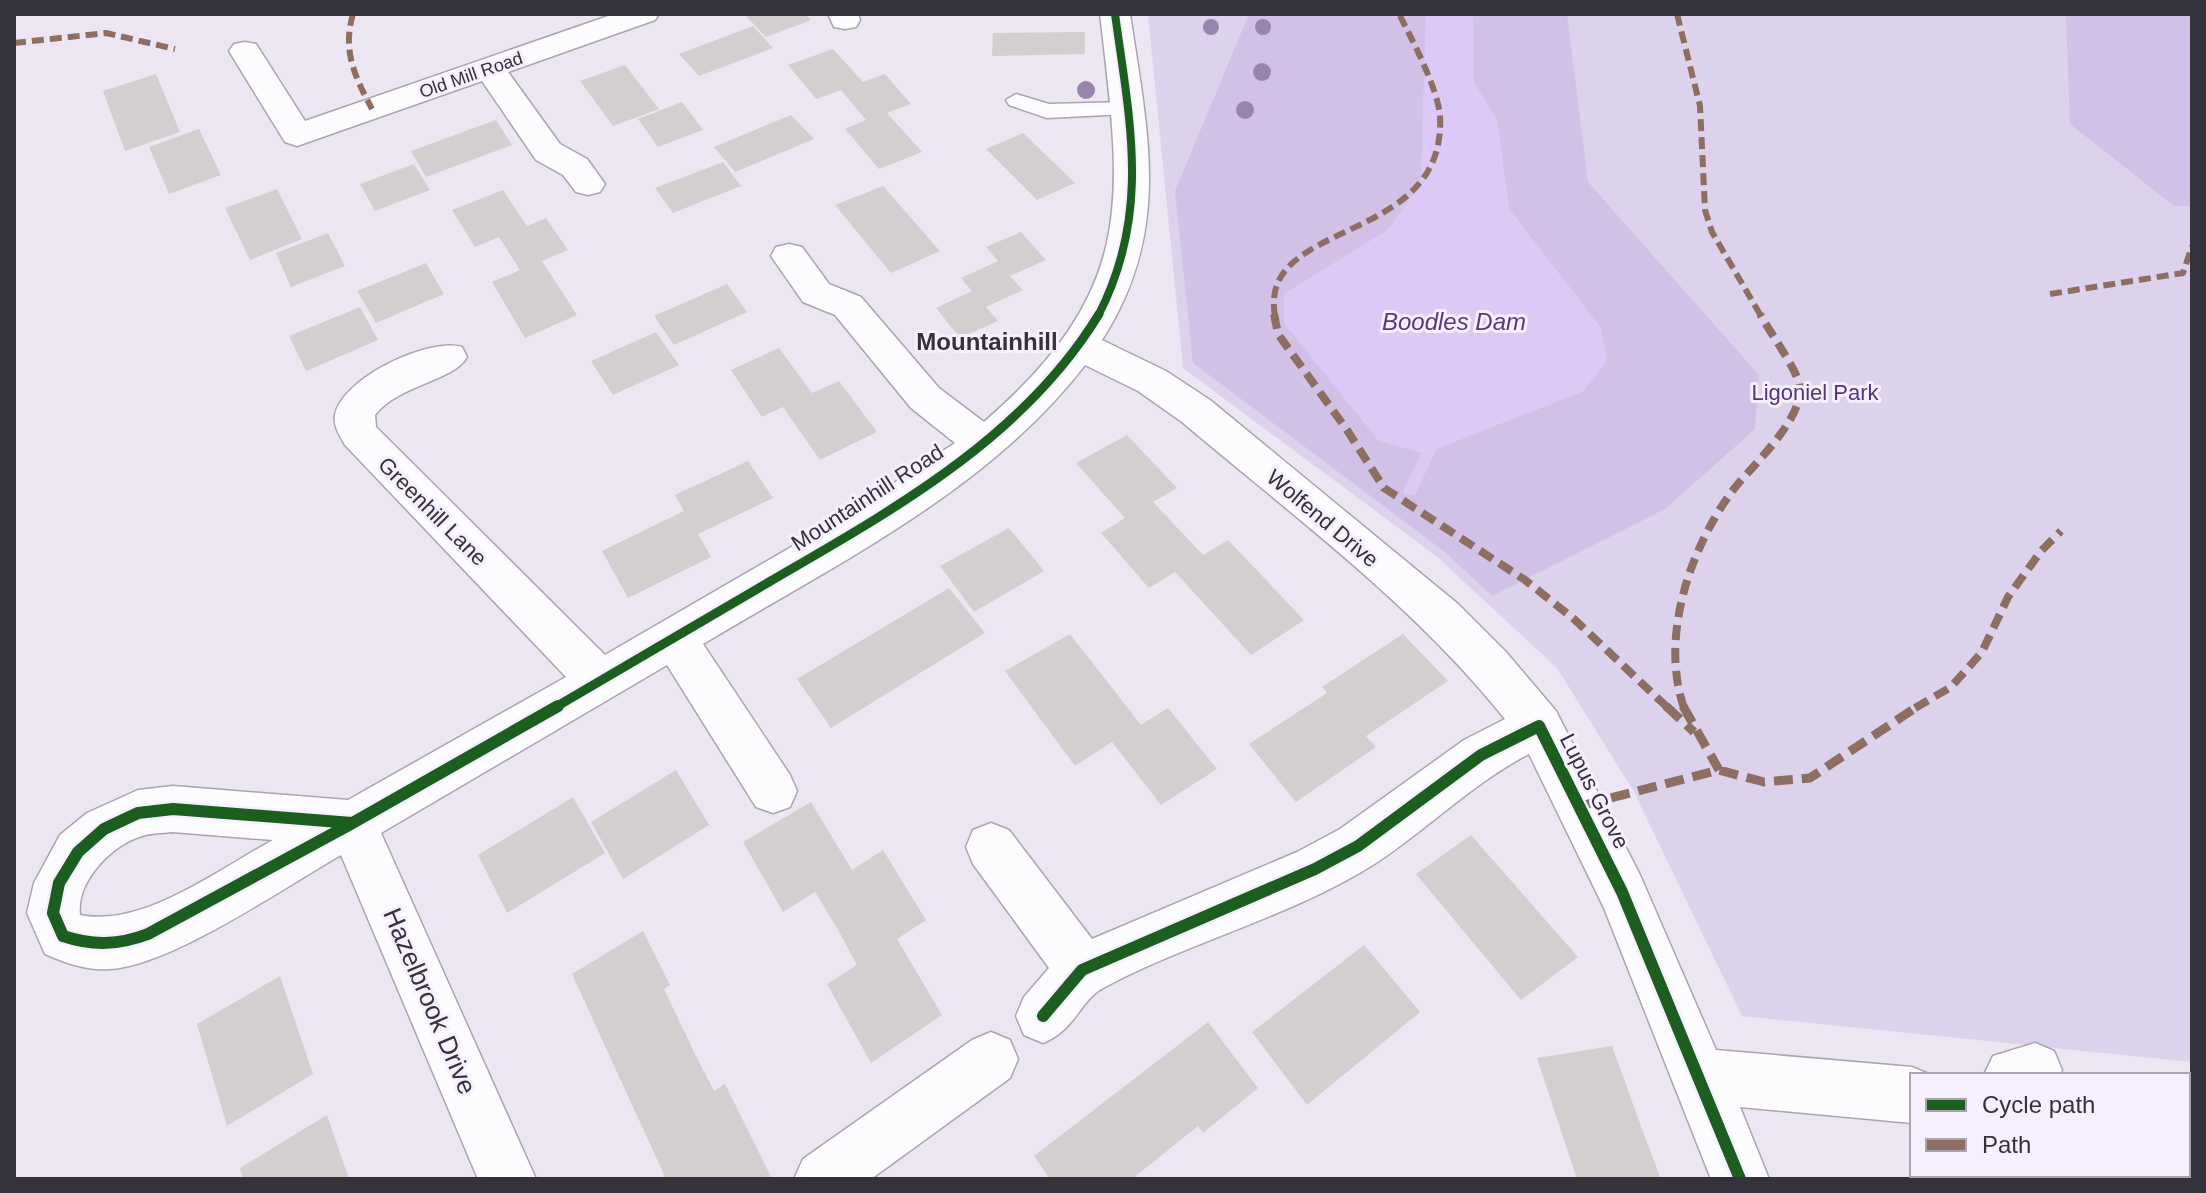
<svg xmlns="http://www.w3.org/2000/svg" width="2206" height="1193" viewBox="0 0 2206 1193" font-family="Arial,sans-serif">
  <rect width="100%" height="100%" fill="#ece6f3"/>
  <path fill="#ddd2ec" d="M1148,14H2192V1062L1742,1016L1634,792L1557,668L1436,556L1183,368Z"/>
  <path fill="#d1c1e6" d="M1249,14H1426L1421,183L1388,230L1284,294L1601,328L1509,209L1497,119L1474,83L1473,14H1567L1588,182L1759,375L1755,429L1665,509L1492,596L1445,552L1193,363L1175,191Z
    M2066,14H2192V206H2174L2070,124Z"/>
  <path fill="#dcc9f5" d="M1426,14H1473L1474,83L1497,119L1509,209L1601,328L1607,361L1584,391L1424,454L1378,440L1284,323V294L1388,230L1421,183Z"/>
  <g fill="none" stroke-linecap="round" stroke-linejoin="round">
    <path fill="#dcc9f5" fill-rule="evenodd" d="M1436,432L1442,437L1417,491L1415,495H1405L1403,491L1430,437Z"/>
  </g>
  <path fill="#d3ced0" d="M750,14H805L811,20L766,37L746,16Z
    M753,26L773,48L699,76L679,54Z
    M1085,32V54L992,56L993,33Z
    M833,49L863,82L885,74L911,104L887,113L922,152L879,169L845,129L866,120L841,90L816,99L788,65Z
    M625,65L659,109L613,126L580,81Z
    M156,74L180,132L125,151L103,91Z
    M682,102L703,130L658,147L638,119Z
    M791,115L814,139L735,172L714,147Z
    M496,120L512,145L426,177L411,151Z
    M199,129L221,175L169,194L149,147Z
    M1023,133L1075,183L1037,200L986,149Z
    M723,162L741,186L673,213L655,188Z
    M414,164L430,190L375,211L360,184Z
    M883,186L940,251L891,273L835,205Z
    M277,189L302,239L250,260L225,208Z
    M503,190L527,226L546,218L568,250L542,261L577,315L525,338L492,282L520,270L499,237L475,247L452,210Z
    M1021,232L1046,260L1010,276L1023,290L986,307L998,321L960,338L936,308L972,291L961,278L998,261L986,247Z
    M328,233L345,266L291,287L276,253Z
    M426,263L444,294L376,323L357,291Z
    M727,284L747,312L674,345L654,316Z
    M360,307L378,340L306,371L289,336Z
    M656,332L679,365L613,395L591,361Z
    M779,348L812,393L839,381L877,432L820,460L783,407L762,417L731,370Z
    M1127,435L1177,488L1153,502L1203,555L1228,540L1304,620L1251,655L1175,572L1149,588L1101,533L1125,518L1076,463Z
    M748,461L773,498L698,534L711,557L628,598L602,551L684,511L675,495Z
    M1009,528L1044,571L974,612L940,566Z
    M949,588L985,633L831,728L797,679Z
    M1070,634L1141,725L1168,708L1217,769L1161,805L1112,742L1075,766L1005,671Z
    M1403,634L1448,681L1366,736L1376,747L1296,802L1249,744L1327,693L1322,687Z
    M676,770L709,825L623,879L591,822Z
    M573,797L605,853L507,913L478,855Z
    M811,802L852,870L883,850L926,920L897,939L942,1015L871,1063L827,984L857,965L837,928L815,892L783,912L743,842Z
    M1471,835L1578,957L1521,1000L1416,874Z
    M643,931L670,985L664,989L696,1056L714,1091L725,1084L771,1177L768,1179H666L572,974Z
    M1364,945L1420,1012L1307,1105L1252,1032Z
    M280,976L313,1074L227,1126L197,1024Z
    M1208,1022L1258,1088L1203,1133L1198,1126L1132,1179H1050L1034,1156Z
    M1612,1046L1642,1129L1661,1179H1577L1537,1058Z
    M2188,1079L2192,1082V1179H2147L2143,1175H2188Z
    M327,1115L349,1179H243L240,1168Z"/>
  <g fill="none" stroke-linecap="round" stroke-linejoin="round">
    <g stroke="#a9a5ae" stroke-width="3">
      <path id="lane" d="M1016,94L1049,104L1126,102L1136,108L1126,114L1047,118L1009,105L1006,100Z"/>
    </g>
    <g stroke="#a9a5ae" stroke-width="3">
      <path id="street" d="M614,14H659L655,20L508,72L560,144L587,159L605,184L600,192L588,195L576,192L563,175L536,160L482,81L297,146L285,142L229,51L234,44L245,42L256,44L305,121Z
        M828,14H858L860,20L856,27L845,29L834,27Z
        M1100,14H1130C1148,134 1172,231 1102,340L1166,371L1210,400L1458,604L1506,652L1556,711L1640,875L1716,1050L1912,1067L1931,1075H1912V1123L1740,1107L1769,1179H1711L1604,908L1529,754C1473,783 1429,828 1376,863C1293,916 1191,941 1105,987C1080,999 1077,1029 1043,1043L1024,1035L1016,1016L1024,997L1049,968L973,864L966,847L973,830L991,823L1009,830L1092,939L1297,852L1340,829L1464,740L1505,719C1414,605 1293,516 1182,422L1138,391L1085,365C988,491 836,564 703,644L790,775L797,791L790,807L773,813L756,807L667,665L381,833L536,1179H478L341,855C285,887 170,966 110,969C87,971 66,963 45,954L27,913L34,883L60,835L87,813L138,790L173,786L348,800L566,677L345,445C340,436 333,426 335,415C342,378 429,337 462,347L467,357C454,381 398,385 375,415L376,427L605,655L836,521L955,443L911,408L835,315L803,302L771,256L776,247L789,244L802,247L829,284L861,297L939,388L984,422C1138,288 1122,201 1100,14ZM173,832L273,840C219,869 143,928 80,915C76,882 111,845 142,836C151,833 163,833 173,832Z
        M991,1032L1010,1040L1018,1059L1010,1078L871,1179H794L803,1159L972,1040Z
        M2035,1043L2054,1051L2062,1070L2060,1075H1984L1993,1056Z"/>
    </g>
    <use href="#lane" fill="#fcfbfd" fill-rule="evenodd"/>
    <use href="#street" fill="#fcfbfd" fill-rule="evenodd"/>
    <path stroke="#8d6e63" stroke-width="6" stroke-dasharray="12 6" stroke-linecap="butt" d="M353,14C342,51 355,77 372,109
      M1677,14L1700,106L1705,210L1712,232L1761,316
      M14,43L106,33L175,49
      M2050,294L2183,273L2192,246
      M1275,316C1257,217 1447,247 1440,116C1438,89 1412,39 1399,14"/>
    <path stroke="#8d6e63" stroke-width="8" stroke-dasharray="15 8" stroke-linecap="butt" d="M1274,314L1278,334L1347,430L1384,488L1525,580L1574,619L1668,708
      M1684,708C1660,638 1689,552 1730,494C1748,469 1808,417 1799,383C1795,367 1769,331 1760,314
      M1915,708L1951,687L1982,652L2008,597L2041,551L2061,531"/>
    <path stroke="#8d6e63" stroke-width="9" stroke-dasharray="19 9" stroke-linecap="butt" d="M1666,706L1694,732
      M1683,706L1719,770
      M1584,805L1719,770L1764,782L1810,778L1918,706"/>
    <g stroke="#f6f0fe" stroke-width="12">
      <path id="cycleway-far2" d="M1098,316C1151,214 1130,123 1115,14"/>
    </g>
    <g stroke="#f6f0fe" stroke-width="14">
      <path id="cycleway-far1" d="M554,708C626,666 697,624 769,582C891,511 1023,439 1099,314"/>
    </g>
    <g stroke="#f6f0fe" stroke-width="17">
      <path id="cycleway" d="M352,823L173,809L138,813L104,829L78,852L59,883L53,913L63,936C93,946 119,945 148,934L349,825L558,706
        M1043,1016L1082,970L1315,869L1358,846L1481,755L1539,726L1622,892L1740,1179"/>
    </g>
    <use href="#cycleway-far2" stroke="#1b5e20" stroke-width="8"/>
    <use href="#cycleway-far1" stroke="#1b5e20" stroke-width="9"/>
    <use href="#cycleway" stroke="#1b5e20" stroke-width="12"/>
  </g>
  <g fill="#9984af">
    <circle cx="1211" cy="27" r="8"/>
    <circle cx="1263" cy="27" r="8"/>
    <circle cx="1262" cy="72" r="9"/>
    <circle cx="1086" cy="90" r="9"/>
    <circle cx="1245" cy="110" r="9"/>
  </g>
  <g text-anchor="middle" stroke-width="6" stroke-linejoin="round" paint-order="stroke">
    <g font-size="18" fill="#36323b" stroke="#f6f0fe">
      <text transform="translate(471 75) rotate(-19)" y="6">Old Mill Road</text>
    </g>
    <g font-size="22" fill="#553478" stroke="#f6f0fe">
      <text x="1815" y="400">Ligoniel Park</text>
    </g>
    <g font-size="22" fill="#36323b" stroke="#f6f0fe">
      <text transform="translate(867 497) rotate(-33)" y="8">Mountainhill Road</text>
      <text transform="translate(433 511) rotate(45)" y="8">Greenhill Lane</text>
      <text transform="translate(1323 518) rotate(40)" y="8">Wolfend Drive</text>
      <text transform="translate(1595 791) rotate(63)" y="8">Lupus Grove</text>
    </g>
    <g font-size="24" font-style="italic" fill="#59397c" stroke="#f6f0fe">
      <text x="1454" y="330">Boodles Dam</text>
    </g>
    <g font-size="24" font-weight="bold" fill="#36323b" stroke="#f6f0fe">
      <text x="987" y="350">Mountainhill</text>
    </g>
    <g font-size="26" fill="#36323b" stroke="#f6f0fe">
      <text transform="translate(430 1001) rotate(67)" y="9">Hazelbrook Drive</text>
    </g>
  </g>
  <rect width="2206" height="1193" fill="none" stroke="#36323b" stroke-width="32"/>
  <rect x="1910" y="1073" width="280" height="104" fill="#f6f0fe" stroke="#a9a4b0" stroke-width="2"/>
  <rect x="1926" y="1099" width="40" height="12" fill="#1b5e20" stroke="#a9a4b0" stroke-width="2"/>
  <text x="1982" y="1113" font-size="24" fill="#36323b">Cycle path</text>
  <rect x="1926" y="1139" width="40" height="12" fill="#8d6e63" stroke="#a9a4b0" stroke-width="2"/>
  <text x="1982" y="1153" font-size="24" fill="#36323b">Path</text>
</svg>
